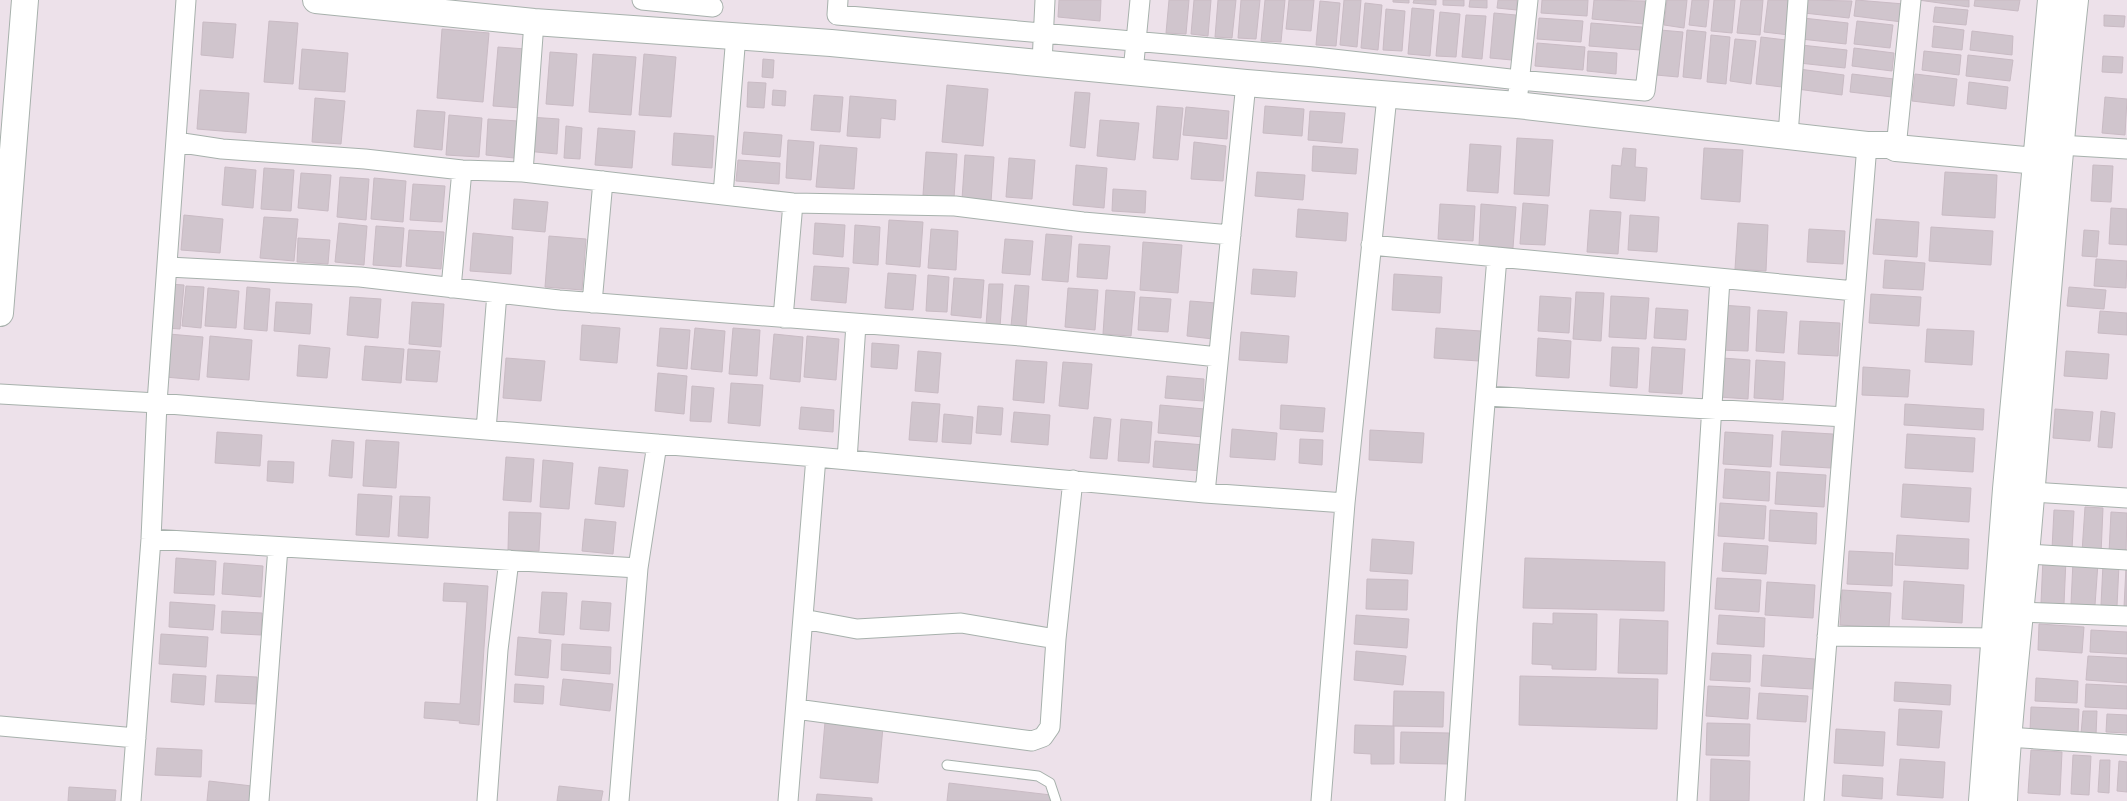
<svg xmlns="http://www.w3.org/2000/svg" width="2127" height="801" viewBox="0 0 2127 801" font-family="Arial,sans-serif">
  <rect width="100%" height="100%" fill="#ede1ea"/>
  <path fill="#d0c5cd" stroke="#c9bbc4" d="M1059,0H1101L1100,21L1058,17Z
    M1169,0H1189L1186,34L1166,33Z
    M1194,0H1211L1208,36L1191,34Z
    M1218,0H1236L1232,38L1215,37Z
    M1241,0H1260L1256,39L1238,38Z
    M1265,0H1285L1281,42L1261,41Z
    M1289,0H1314L1311,31L1286,29Z
    M1344,0H1361L1357,47L1340,45Z
    M1393,0H1409V3L1393,2Z
    M1414,0H1436V5L1413,3Z
    M1443,0H1464V6L1443,5Z
    M1470,0H1487V8L1469,7Z
    M1498,0H1517V10L1497,8Z
    M1542,0H1588L1587,16L1541,13Z
    M1594,0L1645,1L1644,24L1592,19Z
    M1667,0H1687L1684,28L1664,25Z
    M1692,0H1709L1706,27L1689,25Z
    M1714,0H1735L1732,33L1711,31Z
    M1741,0H1763L1760,35L1737,33Z
    M1768,0H1792L1789,35L1764,32Z
    M1805,0L1852,1L1849,18L1804,13Z
    M1856,0L1904,4L1902,22L1854,16Z
    M1918,0H1969V7Z
    M1975,0H2020L2018,11L1974,6Z
    M1320,1L1340,3L1336,46L1316,45Z
    M1365,3L1382,5L1378,50L1361,48Z
    M1935,7L1968,10L1966,25L1933,22Z
    M1412,8L1434,10L1430,56L1408,54Z
    M1386,9L1405,11L1402,51L1383,50Z
    M1440,12L1460,14L1456,57L1436,56Z
    M1494,13L1516,15L1512,60L1490,58Z
    M1466,15L1486,16L1482,59L1462,57Z
    M2104,15L2125,16L2124,27L2104,26Z
    M1539,18L1583,21L1581,42L1537,39Z
    M1803,18L1848,23L1846,44L1801,39Z
    M269,21L298,23L293,84L264,82Z
    M1857,21L1893,25L1890,48L1854,44Z
    M203,22L236,24L233,58L201,55Z
    M1591,23L1642,27L1640,50L1589,46Z
    M1934,26L1964,30L1962,50L1932,47Z
    M442,29L489,33L483,102L437,98Z
    M1660,30L1683,32L1678,77L1656,75Z
    M1687,30L1706,32L1701,79L1683,77Z
    M1972,31L2013,36L2012,55L1970,50Z
    M1711,35L1730,37L1726,84L1707,82Z
    M1761,37L1786,40L1782,87L1756,84Z
    M1735,39L1756,41L1751,84L1730,81Z
    M1537,43L1585,47L1583,70L1535,66Z
    M1801,45L1847,50L1845,68L1799,63Z
    M498,47L526,49L521,108L493,106Z
    M1854,48L1894,53L1892,71L1852,66Z
    M302,49L348,53L345,92L299,89Z
    M1588,51L1617,53L1616,74L1587,71Z
    M1924,51L1961,55L1959,75L1922,70Z
    M550,52L577,54L573,106L546,104Z
    M593,54L636,57L631,115L589,112Z
    M644,54L676,57L671,117L639,115Z
    M1968,55L2013,60L2010,81L1966,76Z
    M2103,56L2123,57L2122,73L2102,72Z
    M763,59L774,60L773,78L762,77Z
    M1799,69L1844,75L1842,95L1797,89Z
    M1852,74L1894,79L1892,97L1850,92Z
    M1915,74L1957,79L1954,106L1912,101Z
    M748,82L766,83L764,108L747,107Z
    M1969,82L2008,87L2006,109L1967,104Z
    M947,85L988,89L983,146L942,142Z
    M200,90L249,93L246,133L197,129Z
    M773,90L786,91L785,106L772,105Z
    M1075,92L1090,93L1085,148L1070,146Z
    M814,95L843,97L840,132L811,130Z
    M850,96L896,100L895,120L881,118L880,138L847,136Z
    M2105,97L2127,99L2125,135L2102,133Z
    M315,98L345,101L341,144L312,142Z
    M1157,106L1183,108L1178,160L1153,158Z
    M1265,106L1304,109L1302,136L1263,133Z
    M1186,107L1229,111L1227,139L1183,135Z
    M417,110L445,112L442,150L414,147Z
    M1310,111L1345,113L1342,143L1308,140Z
    M449,115L482,118L479,157L446,155Z
    M529,117L559,119L557,154L526,151Z
    M488,119L518,121L514,158L486,155Z
    M1100,120L1139,123L1135,160L1097,156Z
    M566,126L582,128L580,159L564,158Z
    M598,128L635,131L632,168L595,165Z
    M744,132L782,135L780,157L742,154Z
    M674,133L714,136L712,168L672,165Z
    M1517,138L1553,140L1549,196L1514,194Z
    M788,140L814,142L811,180L786,178Z
    M1194,142L1226,146L1223,181L1191,179Z
    M1470,144L1501,146L1498,193L1467,191Z
    M820,145L857,148L854,189L816,187Z
    M1313,146L1358,149L1356,174L1312,171Z
    M1623,148L1636,149L1635,167L1647,168L1645,201L1610,198L1612,165L1621,166Z
    M1704,148L1743,150L1740,202L1701,199Z
    M926,152L957,154L954,198L923,195Z
    M965,155L994,157L991,202L962,199Z
    M1009,158L1035,160L1032,199L1006,197Z
    M738,160L780,163L779,184L736,181Z
    M1076,165L1107,168L1104,208L1073,205Z
    M2093,165L2113,166L2111,202L2091,201Z
    M225,167L256,170L253,208L222,205Z
    M264,168L294,170L291,211L261,209Z
    M1257,172L1305,175L1303,200L1255,196Z
    M1945,172L1997,175L1995,218L1942,215Z
    M301,173L331,175L328,211L298,208Z
    M340,177L369,179L366,220L337,217Z
    M374,178L406,181L403,222L371,219Z
    M413,184L445,186L442,222L410,220Z
    M1113,189L1146,191L1145,213L1112,211Z
    M514,199L548,202L545,232L512,229Z
    M1523,203L1548,205L1545,245L1520,244Z
    M1440,204L1475,206L1473,241L1438,239Z
    M1481,204L1516,207L1513,248L1479,246Z
    M2111,208L2127,209V245L2109,244Z
    M1298,209L1348,213L1346,241L1296,237Z
    M1590,210L1621,212L1618,254L1587,252Z
    M184,215L223,219L220,253L181,250Z
    M1630,215L1659,217L1657,252L1628,250Z
    M264,217L298,219L294,261L260,258Z
    M1876,219L1919,222L1917,257L1873,254Z
    M889,220L923,222L920,267L886,264Z
    M339,223L367,226L364,265L335,262Z
    M815,223L845,225L843,257L813,254Z
    M1738,223L1768,225L1766,271L1735,269Z
    M855,225L880,227L878,265L853,263Z
    M376,226L404,228L401,267L373,265Z
    M1931,227L1993,231L1991,265L1929,261Z
    M931,229L958,231L956,270L928,268Z
    M1809,229L1845,231L1843,264L1807,262Z
    M409,230L444,232L441,269L406,266Z
    M2084,230L2099,231L2097,257L2082,256Z
    M473,233L513,237L511,274L470,271Z
    M1046,234L1072,236L1068,282L1042,280Z
    M549,236L586,239L582,290L545,287Z
    M298,238L330,240L328,264L297,262Z
    M1005,239L1033,241L1030,275L1002,273Z
    M1143,242L1182,245L1178,293L1140,290Z
    M1079,244L1110,246L1107,279L1077,277Z
    M2096,259L2127,261L2126,288L2094,286Z
    M1885,260L1925,263L1923,290L1883,288Z
    M814,266L849,268L846,303L811,300Z
    M1253,269L1297,272L1295,297L1251,294Z
    M888,273L916,275L913,310L885,308Z
    M1394,274L1442,277L1440,313L1392,310Z
    M928,275L949,277L947,312L926,311Z
    M954,278L984,280L981,318L951,315Z
    M169,284L184,285L180,329L166,328Z
    M989,284H1003L1000,327L986,326Z
    M1015,285L1029,286L1026,328L1011,326Z
    M186,286L204,287L201,328L182,326Z
    M247,287L270,289L267,331L244,329Z
    M2069,287L2106,290L2104,309L2067,306Z
    M208,288L239,291L236,328L205,326Z
    M1068,288L1098,290L1095,330L1065,327Z
    M1106,290L1135,292L1131,336L1103,334Z
    M1576,292L1604,293L1601,341L1573,339Z
    M1871,294L1921,297L1919,326L1869,323Z
    M1540,296L1571,298L1569,333L1538,331Z
    M1611,296L1649,298L1646,339L1609,337Z
    M350,297L381,299L378,338L347,335Z
    M1140,297L1171,299L1168,332L1138,330Z
    M1190,301L1216,303L1213,339L1187,336Z
    M276,302L312,304L310,334L274,331Z
    M412,302L444,304L441,347L409,344Z
    M1721,305L1750,307L1748,351L1719,350Z
    M1656,308L1688,310L1686,340L1654,338Z
    M1758,310L1787,312L1784,353L1756,351Z
    M2100,311L2127,313V335L2098,333Z
    M1800,321L1840,323L1838,356L1798,354Z
    M582,325L620,328L617,363L580,360Z
    M660,328L690,330L687,369L657,366Z
    M695,328L725,331L722,372L691,369Z
    M733,328L760,330L757,376L729,374Z
    M1436,328L1481,331L1479,361L1434,358Z
    M1927,329L1974,331L1972,365L1925,362Z
    M1241,332L1289,336L1287,363L1239,360Z
    M169,334L203,337L199,380L165,377Z
    M774,334L803,337L800,382L770,379Z
    M210,336L252,340L249,380L207,377Z
    M807,336L839,339L836,380L804,377Z
    M1538,338L1571,341L1569,378L1536,376Z
    M872,343L899,345L897,369L871,367Z
    M299,345L330,348L327,378L297,376Z
    M365,346L404,349L401,383L362,380Z
    M1612,347L1639,348L1637,388L1610,386Z
    M1652,347L1685,349L1682,394L1649,392Z
    M408,349L440,351L437,382L406,380Z
    M918,351L941,353L938,393L915,391Z
    M2066,351L2109,354L2107,379L2064,376Z
    M506,358L545,361L541,401L503,398Z
    M1722,358L1750,360L1748,399L1719,397Z
    M1016,360L1047,362L1044,403L1013,400Z
    M1756,360L1785,362L1783,400L1754,398Z
    M1063,362L1092,364L1088,409L1059,406Z
    M1863,367L1910,370L1908,397L1862,395Z
    M658,373L687,376L684,414L655,411Z
    M1167,376L1204,379L1203,401L1165,398Z
    M731,383L763,385L760,426L728,423Z
    M692,386L714,388L711,422L690,421Z
    M912,402L940,404L937,442L909,440Z
    M1905,404L1984,409L1983,430L1904,425Z
    M1160,405L1205,409L1203,437L1158,433Z
    M1281,405L1325,408L1323,432L1280,429Z
    M978,406L1003,408L1001,435L976,433Z
    M801,407L834,410L833,432L799,429Z
    M2055,409L2093,412L2090,441L2053,438Z
    M2101,411L2115,413L2112,448L2098,447Z
    M1014,412L1050,415L1048,445L1011,442Z
    M944,414L973,417L971,444L942,442Z
    M1094,417L1111,419L1107,459L1090,458Z
    M1121,419L1152,422L1149,463L1118,461Z
    M1232,429L1277,433L1275,460L1230,457Z
    M1370,430L1424,433L1422,463L1369,460Z
    M1782,431L1833,434L1831,468L1780,465Z
    M217,432L262,435L260,466L215,463Z
    M1725,432L1773,435L1771,467L1723,464Z
    M1907,434L1975,438L1973,472L1905,468Z
    M1300,439L1323,440L1322,465L1299,463Z
    M332,440L354,442L352,478L329,476Z
    M366,440L399,442L396,488L363,486Z
    M1155,441L1205,445L1202,471L1153,467Z
    M506,457L534,459L531,502L503,500Z
    M543,460L573,463L569,509L540,507Z
    M268,461L294,462L293,483L267,481Z
    M599,467L628,470L624,507L595,504Z
    M1725,469L1770,472L1769,501L1723,498Z
    M1777,472L1826,475L1824,507L1775,504Z
    M1903,484L1971,488L1969,522L1901,517Z
    M358,494L392,496L389,537L356,535Z
    M400,496L430,497L428,538L398,536Z
    M1720,503L1766,506L1764,539L1718,536Z
    M2085,507L2103,508L2101,554L2082,552Z
    M1770,510L1817,513L1816,544L1769,541Z
    M2054,510L2074,511L2072,550L2052,549Z
    M509,512L541,513L539,551L508,550Z
    M2111,512L2127,513L2126,554L2109,553Z
    M585,519L616,522L613,554L582,551Z
    M1897,535L1969,539L1968,569L1895,565Z
    M1372,539L1414,542L1412,574L1370,571Z
    M1724,543L1768,546L1766,574L1722,571Z
    M1849,551L1893,553L1892,586L1847,584Z
    M176,558L216,561L214,595L174,593Z
    M1525,558L1665,562L1664,611L1523,608Z
    M2043,558L2066,559L2064,604L2041,603Z
    M2073,561L2098,563L2095,605L2071,604Z
    M224,563L263,566L261,597L222,594Z
    M2103,564L2119,565L2117,606L2101,605Z
    M2126,567H2127V607H2124Z
    M1717,578L1761,580L1759,612L1715,609Z
    M1367,579L1408,580L1407,610L1366,609Z
    M1904,581L1964,585L1962,623L1902,619Z
    M1767,582L1815,585L1813,618L1765,615Z
    M444,583L488,586L479,725L459,723L460,721L424,718L425,702L460,704L467,602L443,601Z
    M1842,590L1891,593L1889,628L1840,625Z
    M542,592L567,593L564,635L539,633Z
    M582,601L611,603L609,631L580,629Z
    M170,602L215,605L213,630L169,627Z
    M222,611L262,613L261,635L221,633Z
    M1553,613L1597,614L1596,670L1552,669V665L1532,664L1533,623L1553,624Z
    M1356,615L1409,619L1407,648L1354,644Z
    M1719,615L1765,618L1764,647L1717,644Z
    M1620,619L1668,621L1667,674L1618,673Z
    M2039,624L2084,627L2082,653L2038,650Z
    M2091,630L2127,632V654L2090,652Z
    M161,634L208,637L206,667L159,664Z
    M518,637L551,640L548,678L515,675Z
    M562,644L611,647L610,674L561,670Z
    M1356,651L1406,656L1403,685L1354,680Z
    M1712,653L1751,655L1750,682L1710,680Z
    M1763,655L1815,659L1813,689L1761,686Z
    M2088,656L2127,658V683L2086,680Z
    M173,674L206,676L204,705L171,702Z
    M217,675L257,677L256,704L215,702Z
    M1520,676L1658,679L1657,729L1519,725Z
    M2036,678L2078,681L2077,703L2035,701Z
    M563,679L613,684L610,711L560,705Z
    M1895,682L1951,685L1950,705L1894,701Z
    M515,684L544,686L543,704L514,702Z
    M2086,684L2127,686V709L2085,707Z
    M1708,686L1750,688L1748,719L1706,716Z
    M1394,691L1444,692L1443,727L1393,726Z
    M1759,693L1808,696L1806,722L1757,719Z
    M2031,707L2079,709L2078,734L2030,731Z
    M1899,709L1942,711L1939,748L1897,745Z
    M2083,711H2097L2096,735L2081,734Z
    M2107,714L2127,715V733L2106,732Z
    M825,722L883,727L878,783L820,778Z
    M1707,723L1750,724L1749,756L1706,755Z
    M1355,725L1394,726V764H1371V754L1354,753Z
    M1836,729L1885,732L1883,766L1834,763Z
    M1401,732L1449,733L1448,764L1400,763Z
    M157,748L202,750L201,777L155,775Z
    M2031,750L2062,752L2060,795L2028,793Z
    M2073,755L2091,756L2089,795L2071,794Z
    M1711,759L1750,761L1749,801H1710Z
    M1900,759L1945,762L1943,798L1897,795Z
    M2100,760H2110L2109,793L2098,792Z
    M2119,761L2127,762V792L2117,791Z
    M1843,775L1883,778L1882,799L1842,796Z
    M209,781L252,786L251,801H207Z
    M949,783L1051,795L1050,801H947Z
    M559,786L603,791L601,801H557Z
    M69,787L116,790L115,801H68Z
    M817,794L872,798V801H816Z"/>
  <g fill="none" stroke-linecap="round" stroke-linejoin="round">
    <g stroke="#a7b1ac" stroke-width="11">
      <path id="lane" d="M947,765L1038,776L1050,783L1056,801"/>
    </g>
    <g stroke="#a7b1ac" stroke-width="21">
      <path id="street" d="M642,0L713,7
        M838,0L837,15L1315,57L1519,80L1645,91L1656,0
        M1042,63L1045,0
        M1133,72L1140,0
        M1518,93L1528,0
        M1788,135L1798,0
        M176,142L222,149L365,159L462,170L523,172L793,203L955,206L1083,222L1231,235
        M2059,145L2127,149
        M1896,148L1911,0
        M523,172L534,22
        M723,195L736,35
        M1371,245L1855,291
        M168,267L360,277L559,300L1021,336L1218,357
        M451,288L462,170
        M592,303L603,181
        M783,318L793,203
        M0,394L157,403L816,457L1205,493L1345,503
        M1486,396L1845,417
        M486,430L497,293
        M847,460L856,324
        M2031,492L2127,498
        M1205,493L1246,83
        M151,539L638,568
        M2026,554L2127,560
        M2021,612L2127,616
        M803,619L857,629L961,623L1056,639
        M1827,636L1994,638
        M796,709L1032,741L1043,737L1050,727L1056,639L1073,480
        M0,726L136,738
        M2007,737L2127,745
        M131,801L151,539L157,403L186,0
        M259,801L278,547
        M487,801L498,650L509,560
        M619,801L638,568L657,444
        M788,801L816,457
        M1321,801L1345,503L1387,96
        M1455,801L1467,623L1497,257
        M1687,801L1720,279
        M1814,801L1867,145"/>
    </g>
    <g stroke="#a7b1ac" stroke-width="28">
      <path id="secondary" d="M316,0L534,22L831,43L1246,83L1517,105L1867,145H1890L1896,148L2058,163
        M0,313L25,0
        M1982,801L2006,489L2051,0
        M2004,801C2008,715 2019,629 2027,543C2043,362 2055,181 2075,0"/>
    </g>
    <use href="#lane" stroke="#fff" stroke-width="9"/>
    <use href="#street" stroke="#fff" stroke-width="19"/>
    <use href="#secondary" stroke="#fff" stroke-width="26"/>
  </g>
</svg>
